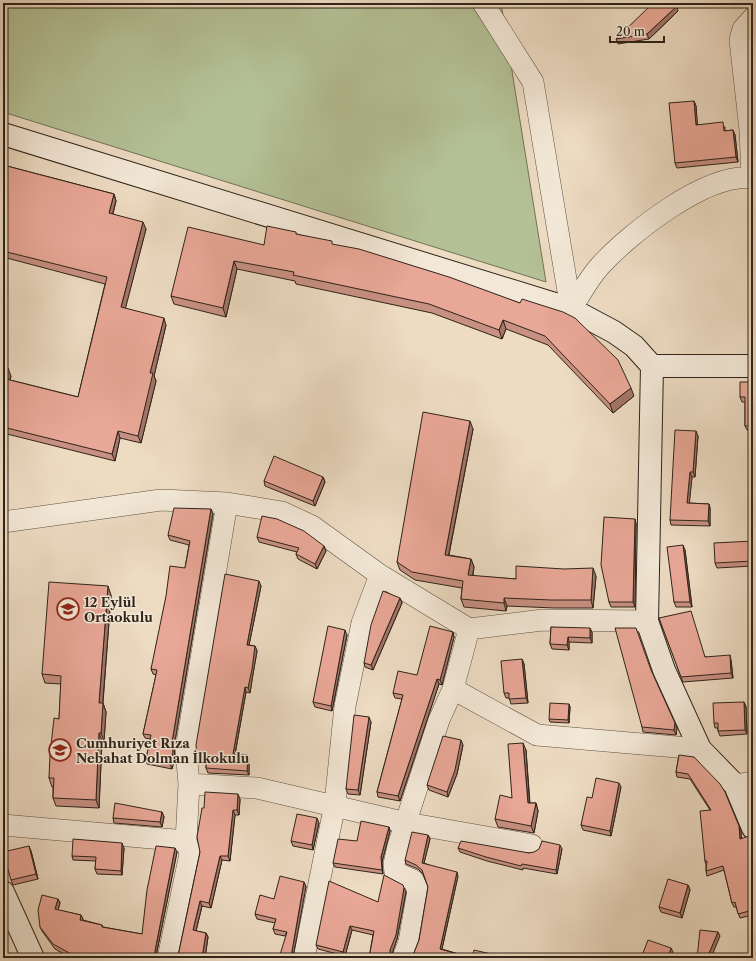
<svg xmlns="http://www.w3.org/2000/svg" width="756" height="961" viewBox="0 0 756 961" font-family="'Libre Caslon Text',serif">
  <rect width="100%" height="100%" fill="#eddbc2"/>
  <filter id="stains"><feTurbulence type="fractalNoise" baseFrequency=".005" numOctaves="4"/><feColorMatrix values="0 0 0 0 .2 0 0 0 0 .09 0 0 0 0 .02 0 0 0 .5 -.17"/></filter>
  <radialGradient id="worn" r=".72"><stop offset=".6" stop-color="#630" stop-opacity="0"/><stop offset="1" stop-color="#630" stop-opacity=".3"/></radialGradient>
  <path fill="#b4c196" stroke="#717258" d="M3,3H501L546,282L3,112Z"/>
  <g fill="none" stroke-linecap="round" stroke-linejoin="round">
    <g stroke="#5e5143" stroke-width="22">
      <path id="street" d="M483,3L533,82L571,309
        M752,177L750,130L740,40L743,29L753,18
        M571,309C580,295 589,278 600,266C630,233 707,172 753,178
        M3,522L161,500L227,503L282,512L312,526L380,575L469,629L543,620L647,621
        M453,689L537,735L700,749
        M189,784L257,788L407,823L532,845
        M735,785L753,782
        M3,825L186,841
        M168,958L190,854L186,841L189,784L186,749L227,503
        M304,958L335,804L345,706L362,623L380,575
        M403,958L409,942L418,890L413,880L395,872L394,864L398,846L439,720L453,689L469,629"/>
    </g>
    <g stroke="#2e2319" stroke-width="24">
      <path id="secondary" d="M3,134L571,309L614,332L634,346L652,366H753
        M652,366L647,621L664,670L700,749L735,785L753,828
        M3,892L33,958"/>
    </g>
    <use href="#street" stroke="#f3e8d7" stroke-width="21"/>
    <use href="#secondary" stroke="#f3e8d7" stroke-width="22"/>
  </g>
  <path fill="#c89082" stroke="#2e2319" d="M678,11L649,39L618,44L616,39Z
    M694,101L696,106L697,125L725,127V131L733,130L735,135L738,162L677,168L675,163Z
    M3,165L114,194L116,201L113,214L146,229L125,308L166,325L154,376L156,381L141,443L120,438L115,461L3,433V367L11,376L10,380L78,397L105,284L3,257Z
    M297,234L333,245L520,303L634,396L613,413L548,345L506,329L502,339L432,313L296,284L295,281L237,269L226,317L174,304L171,296L264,245Z
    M753,382V430H747L745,426V402H742L740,397Z
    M473,429L449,555L471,559L474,567L473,576L516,579L596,576L593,608H554L507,606L506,611L464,607L461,599L462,588L415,580L400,570L397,562Z
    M698,436L695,477H692L689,503L709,504L710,508V526L671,525L670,520Z
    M323,477L325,482L315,506L265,486L264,481Z
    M211,509L213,514L174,747L175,757L172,769L147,764L146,759L150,739L145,738L143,734L156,675L153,674L151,669L185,568L189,545L170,540L168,535Z
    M635,519L636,524L635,607H611L609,602Z
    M257,537L324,546L326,551L317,569L298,559L296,554L297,552L259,542Z
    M753,541V566L717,568L715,563Z
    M685,550L692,607H676L674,602Z
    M261,586L249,645L255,646L257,651L253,674L250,693L246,692L235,755L249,760V775L208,773L206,768V763L199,762L197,757Z
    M111,595L103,703L106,712L104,741H102L99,808L56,806L53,798V787H52L49,778L59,719L61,684L45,683L42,674Z
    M400,598L402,603L373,670L365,667L364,663Z
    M659,618L706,657L731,660L733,678L683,682Z
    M551,627L592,632V643L569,642V650L552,649L550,644Z
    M453,632L454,637L442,685L439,684L400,801L378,797L377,792L402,699L395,698L393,693L417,675Z
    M347,635L332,711L315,707L313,702Z
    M522,659L524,664L528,703L511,704L509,698H506L504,693Z
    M651,671L675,723L677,728L676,735L643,732L642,727Z
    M744,702L746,707L747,734L720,736L718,731V728H715L714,723Z
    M569,704L570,707L569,723L550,722L549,719Z
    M371,722L360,795L348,794L346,789Z
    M753,733V754H751L749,750Z
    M463,745L457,774L448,797L429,790L427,785Z
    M526,750L530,803H536L538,811L534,833L498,827L495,819L512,798Z
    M679,755L741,831V839L753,845V915L740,918L736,907H734L732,903L724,870L707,876L706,871V865L705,861L710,810L690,779L677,777L676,772Z
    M621,787L611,836L583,830L581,825L592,798Z
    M240,799L239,815H235L230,861L222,860L211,908L202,906L196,931L206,933L208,937L205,958H177L178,956L200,852L204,808Z
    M162,812L164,817L162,827L114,823L113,818Z
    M319,823L313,850L293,846L291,841Z
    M389,827L390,831L382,862L383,874L335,867L333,863L357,841Z
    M428,835L430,839L424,863L458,876L442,949L472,958H492H412L419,940L428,887L423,874L418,869L406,864L405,860Z
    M124,848L122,875L97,874L95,869L96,861L73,860L72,856Z
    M458,848L529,853L562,849L557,874L523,868V870L487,861L460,852Z
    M31,851L38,879L13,885L11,880Z
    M177,852L156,956V958H71L55,949L42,931L40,927L58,899L60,903L58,910L81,915L83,920L102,925L103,927L142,934Z
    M304,882L306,887L285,936L275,934L273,929L275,923L257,919L255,914L274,899Z
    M688,885L690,890L682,918L661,912L659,907Z
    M406,892L397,939L392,954V958H369L373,935L352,930L345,956L318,949L316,945L378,902Z"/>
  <path fill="#a3756a" stroke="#2e2319" d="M677,6L678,11L649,39L647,34Z
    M694,101L696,106L698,130L696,125Z
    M733,130L735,135L738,162L736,157Z
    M114,194L116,201L111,220L109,213Z
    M143,222L146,229L124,314L121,307Z
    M234,261L237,269L226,317L223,308Z
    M164,318L166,325L154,376L156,381L141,443L138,436L150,373Z
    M503,320L506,329L502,339L499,330Z
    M8,368L11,376L8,386L6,379Z
    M631,388L634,396L613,413L610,404Z
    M470,421L473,429L447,563L445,555Z
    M118,431L120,438L115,461L112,454Z
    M696,431L698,436L695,477L693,472Z
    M690,472L692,477L689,507L687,503Z
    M323,477L325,482L315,506L313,501Z
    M709,504L710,508V526L708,521Z
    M211,509L213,514L174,747L175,757L172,769L170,764L172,742Z
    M635,519L636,524L635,607L633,602Z
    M683,545L685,550L692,607L690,602Z
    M324,546L326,551L317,569L315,564Z
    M471,559L474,567L471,583L468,575Z
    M593,568L596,576L593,608L591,600Z
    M259,581L261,586L248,650L247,645Z
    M108,586L111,595L102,712L99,703Z
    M400,598L402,603L373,670L371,665Z
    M504,598L507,606L506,611L504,603Z
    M590,628L592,632V643L590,638Z
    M345,630L347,635L332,711L331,706Z
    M453,632L454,637L442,685L440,680Z
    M568,637L569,642V650L567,645Z
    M255,646L257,651L253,674L250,693L248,688Z
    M730,655L731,660L733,678L731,673Z
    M522,659L524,664L528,703L526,698Z
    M437,679L439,684L400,801L398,796Z
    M245,687L246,692L234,759L233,754Z
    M744,702L746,707L747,734L745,730Z
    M103,703L106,712L104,741L101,733Z
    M569,704L570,707L569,723L568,720Z
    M369,717L371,722L360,795L358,790Z
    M675,723L677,728L676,735L674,730Z
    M99,733L102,741L99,808L96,800Z
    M461,740L463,745L457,774L448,797L447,792Z
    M523,743L526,750L530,811L528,803Z
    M248,755L249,760V775L247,771Z
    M619,783L621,787L611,836L610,831Z
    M238,794L240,799L239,815L237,810Z
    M536,803L538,811L534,833L531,826Z
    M233,810L235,815L230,861L228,856Z
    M162,812L164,817L162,827L160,822Z
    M317,818L319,823L313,850L312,845Z
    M739,826L741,831L742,844L740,839Z
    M389,827L390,831L382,862L383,874L382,870L381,857Z
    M428,835L430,839L423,867L422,863Z
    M122,843L124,848L122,875L121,871Z
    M560,845L562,849L557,874L556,870Z
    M29,846L31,851L38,879L36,874Z
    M175,848L177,852L156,956V958H155V951Z
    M220,856L222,860L211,908L209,903Z
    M457,872L458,876L441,953L440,949Z
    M304,882L306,887L293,958H291V957Z
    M688,885L690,890L682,918L680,913Z
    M404,888L406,892L397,939L392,954V958H390V950Z
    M58,899L60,903L57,914L55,909Z
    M200,901L202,906L195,935L193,930Z
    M81,915L83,919L82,924L80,920Z
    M350,926L352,930L345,956L343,952Z
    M718,932L720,936L711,958H707Z
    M206,933L208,937L205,958H202Z
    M671,948L673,952L671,958H668Z
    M491,954L493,958H490Z"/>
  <path fill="#e9a797" stroke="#2e2319" d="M653,3H674L677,6L647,34L616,39Z
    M751,45H753V59Z
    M694,101L696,125L723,122L724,131L733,130L736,157L675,163L669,103Z
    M3,165L114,194L109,213L143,222L121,307L164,318L150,373H153L138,436L118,431L112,454L3,427V367L8,368L6,379L78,397L107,277L3,251Z
    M267,226L296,232V234L332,241V244L359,249L449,277L520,303L522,299L563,312L575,318L618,360L631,388L610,404L545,336L503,320L499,330L429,304L293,275L294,272L234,261L223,308L171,296L188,227L264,245Z
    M740,382H753V426H745V397H740Z
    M423,412L470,421L445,555L471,559L468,575L516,579V566L564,569L593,568L591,600H551L504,598V603L461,599L463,581L412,572L397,562Z
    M675,430L696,431L693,472H690L687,503L709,504L708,521L670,520Z
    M274,456L323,477L313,501L264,481Z
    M174,508L211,509L172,742L173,752L170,764L146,759L151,735L143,734L157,670L151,669L166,596L170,566L185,568L190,541L168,535Z
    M262,516L277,519L304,531L324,546L315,564L296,554L299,548L257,537Z
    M604,517L635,519L633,602H609L601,565Z
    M753,541V561L715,563L714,543Z
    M683,545L690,602H674L667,547Z
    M225,574L259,581L247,645L255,646L252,669L248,688L245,687L233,754L248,755L247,771L206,768L207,758L197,757L196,745Z
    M49,582L108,586L99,703H103L101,733H99L96,800L53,798L54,778H49L50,755L54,718L59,719L61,676L42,674Z
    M383,591L400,598L371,665L364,663L371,625Z
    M691,611L705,657L730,655L731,673L681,677L659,618Z
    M328,626L345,630L331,706L313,702Z
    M430,626L453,632L440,680L437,679L398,796L377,792L403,695L393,693L398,671L417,675Z
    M551,627L590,628V638L568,637L567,645L550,644Z
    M615,628H636L651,670L675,723L674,730L642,727Z
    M522,659L526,698L509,699V693H504L501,661Z
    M744,702L745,730L718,731V723H714L713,703Z
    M550,703L569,704L568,720L549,719Z
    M354,715L369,717L358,790L346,789Z
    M749,733H753V749L749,750Z
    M443,736L461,740L455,770L447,792L427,785Z
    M523,743L528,803H536L531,826L495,819L500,795L512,798L508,744Z
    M679,755L694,757L720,784L725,792L739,826L740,839L749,836L753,845V910L738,914L735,902L732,903L723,866L706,871L707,861H705L700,811L711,810L688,774L676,772Z
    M596,778L619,783L610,831L581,825L587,797L592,798Z
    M205,792L238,794L237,810H233L228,856H220L209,903L200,901L193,930L206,933L202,958H177L178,956L200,852L197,837L202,808H204Z
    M115,803L162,812L160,822L113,818Z
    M297,814L317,818L312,845L291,841Z
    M361,821L389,827L381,857L382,870L333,863L338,839L357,841Z
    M412,832L428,835L422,863L457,872L440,949L472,958L474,950L491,954L490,958H412L419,940L428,887L422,870L416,865L405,860Z
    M73,839L122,843L121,871L95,869L96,857L72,856Z
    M461,841L529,853L534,852L539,849L542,841L560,845L556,870L522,864L521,866L486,857L458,848Z
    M29,846L36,874L11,880L3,852Z
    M156,846L175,848L155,951V958H84L73,955L53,944L40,927L38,910L42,895L58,899L55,909L81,915L80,920L102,925V927L142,934L147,890Z
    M384,875L403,885L404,888L396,935L390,950V958H369L374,931L350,926L343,952L316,945L329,881L378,902Z
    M280,876L304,882L291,957L292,958H279L287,932L273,929L276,919L255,914L260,895L274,899Z
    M668,879L688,885L680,913L659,907Z
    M700,930L718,932L707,958H697Z
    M648,940L671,948L668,958H641Z"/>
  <defs>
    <g id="school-ring" transform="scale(1.15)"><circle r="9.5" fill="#f3e8d7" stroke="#8f2418" stroke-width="1.5"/><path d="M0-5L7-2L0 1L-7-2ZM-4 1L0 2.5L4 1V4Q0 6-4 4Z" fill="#8f2418"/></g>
  </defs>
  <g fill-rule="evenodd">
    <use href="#school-ring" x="68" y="609"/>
    <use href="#school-ring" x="60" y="750"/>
  </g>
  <g text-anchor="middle" stroke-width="3" stroke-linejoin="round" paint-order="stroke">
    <g font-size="13" font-weight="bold" fill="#2e2319" stroke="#f3e8d7" text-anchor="start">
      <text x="84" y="607">12 Eylül<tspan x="84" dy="15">Ortaokulu</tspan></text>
      <text x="76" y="748">Cumhuriyet Rıza<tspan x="76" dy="15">Nebahat Dolman İlkokulu</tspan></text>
    </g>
  </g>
  <rect width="756" height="961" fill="none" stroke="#eddbc2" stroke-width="16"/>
  <rect x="4" y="4" width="748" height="953" fill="none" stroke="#2e2319" stroke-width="2"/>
  <rect x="8" y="8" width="740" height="945" fill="none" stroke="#2e2319"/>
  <path d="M610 36v6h54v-6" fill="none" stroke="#2e2319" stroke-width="2"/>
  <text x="616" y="36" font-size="12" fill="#2e2319" stroke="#f3e8d7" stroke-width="3" paint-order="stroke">20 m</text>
  <rect width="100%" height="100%" filter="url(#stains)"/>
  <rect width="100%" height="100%" fill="url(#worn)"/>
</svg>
